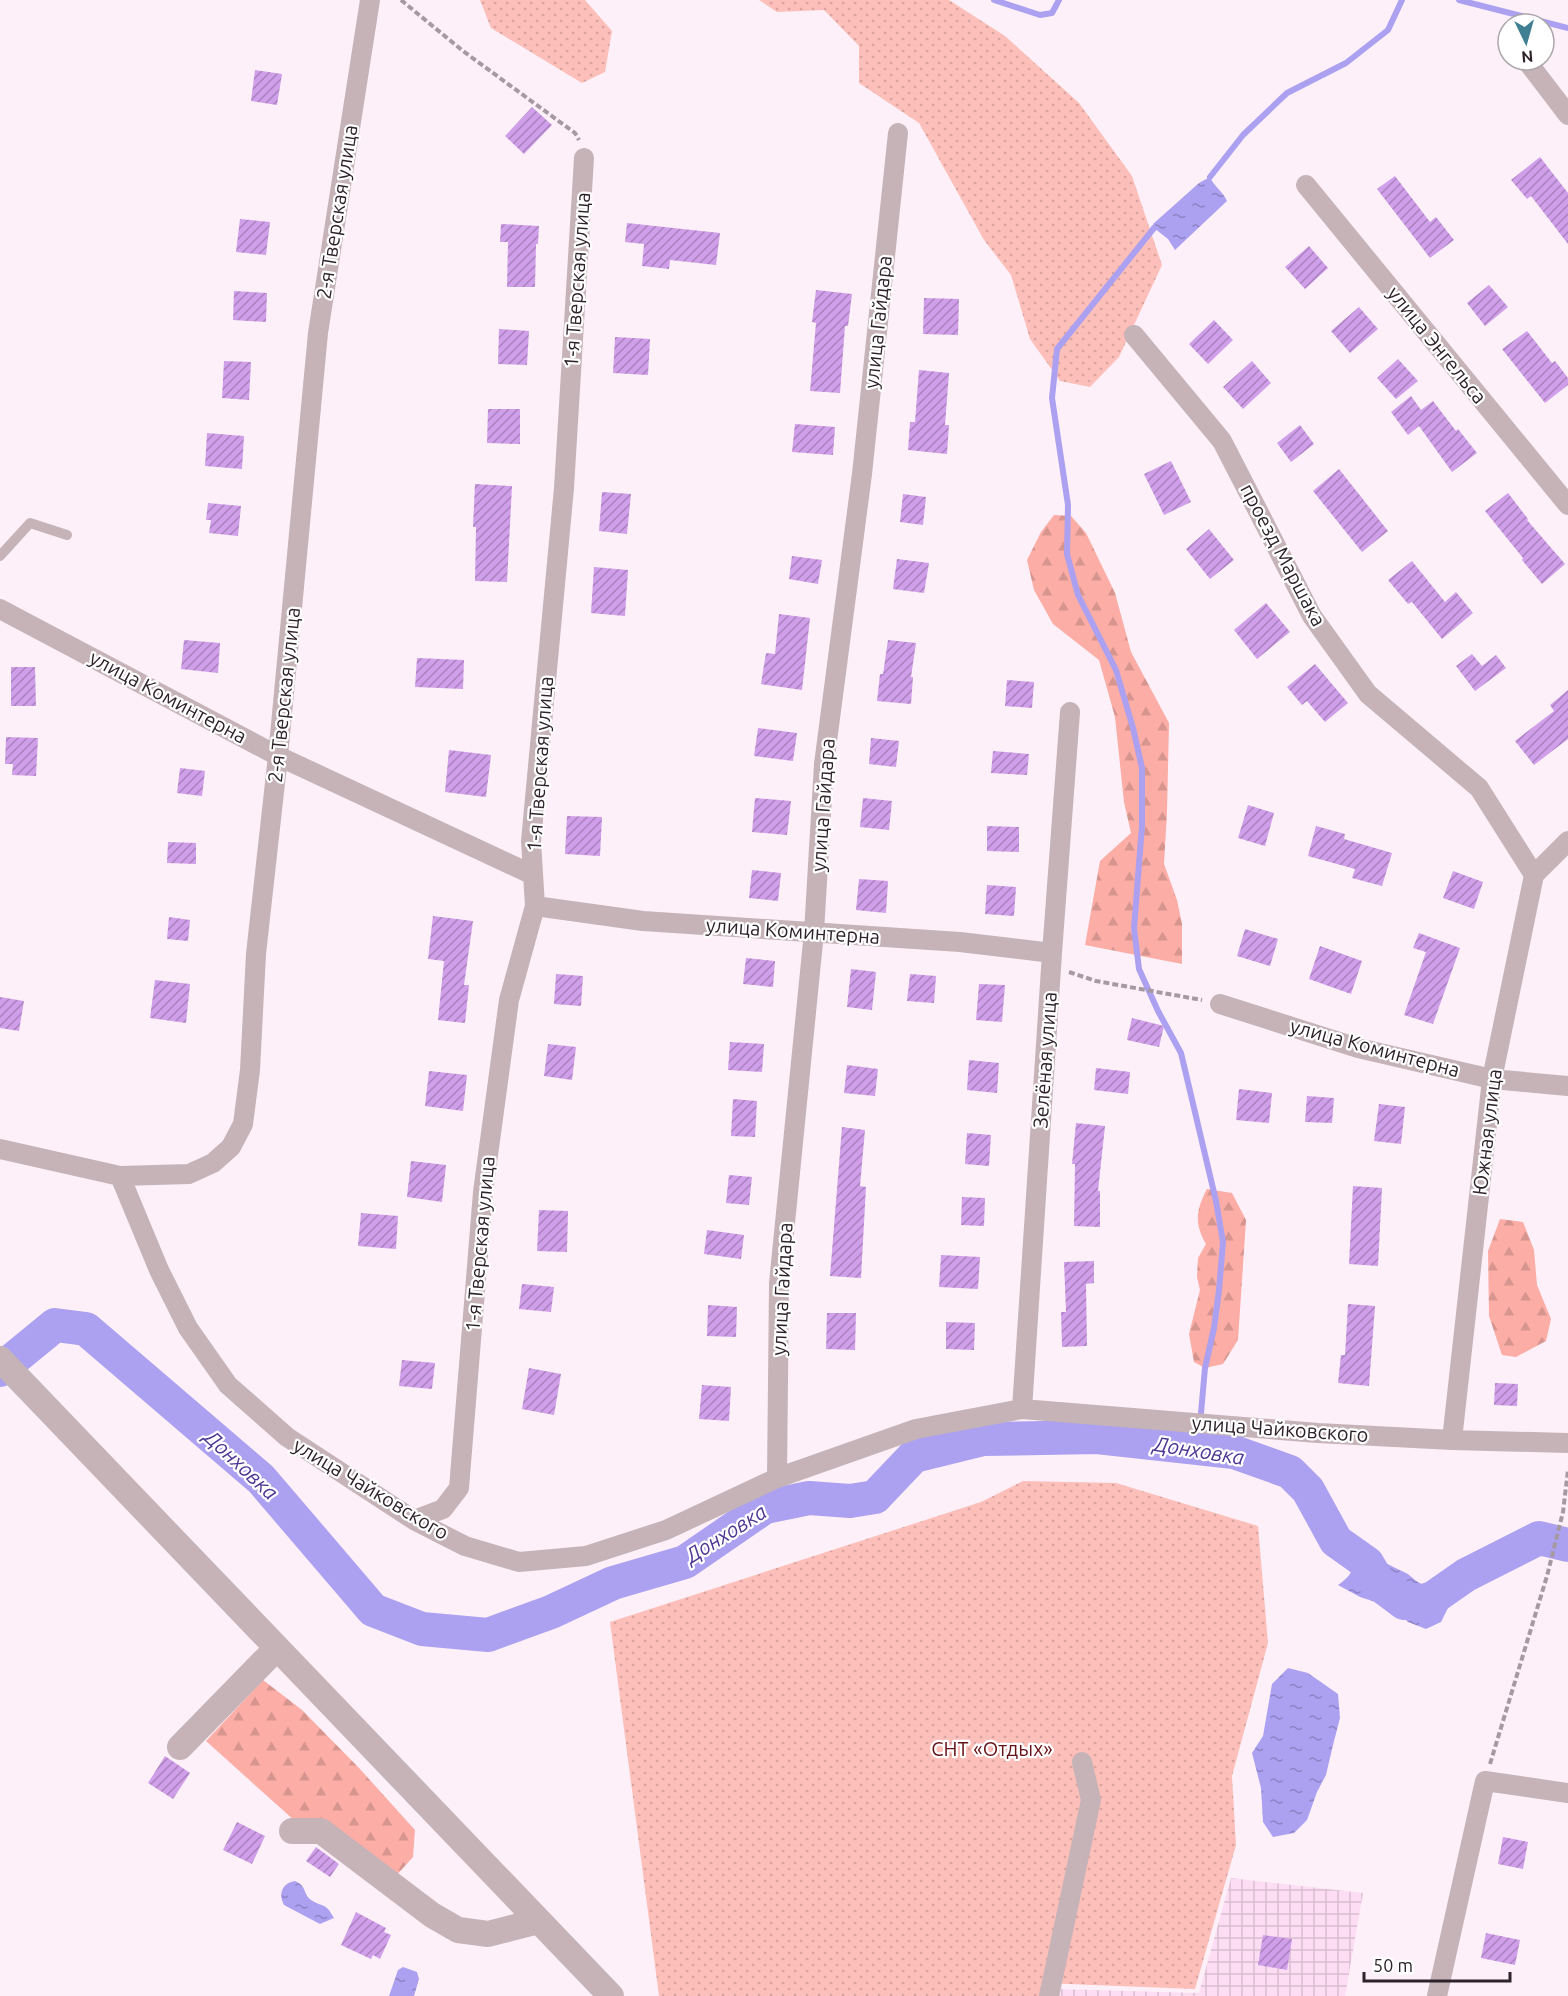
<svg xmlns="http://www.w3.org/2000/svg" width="1568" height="1996" viewBox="0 0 1568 1996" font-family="Ubuntu,sans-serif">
  <defs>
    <pattern id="industrial-grid" width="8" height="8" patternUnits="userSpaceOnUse" patternTransform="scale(1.5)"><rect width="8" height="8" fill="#fdddf3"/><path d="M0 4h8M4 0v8" fill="none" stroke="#d9bdd0"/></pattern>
    <pattern id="green-dots" width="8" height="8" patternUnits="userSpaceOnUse" patternTransform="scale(1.5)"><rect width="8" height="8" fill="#fdbfb9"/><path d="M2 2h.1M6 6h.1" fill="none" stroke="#d9a49f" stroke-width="1.8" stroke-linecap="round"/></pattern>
    <pattern id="forest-firs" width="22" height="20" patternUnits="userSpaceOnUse" patternTransform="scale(1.5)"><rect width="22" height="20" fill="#fbada6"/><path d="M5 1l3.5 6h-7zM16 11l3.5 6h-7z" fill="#d7958f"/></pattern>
    <pattern id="water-ripples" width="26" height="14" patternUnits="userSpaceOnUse" patternTransform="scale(1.5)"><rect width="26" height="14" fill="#aca0f1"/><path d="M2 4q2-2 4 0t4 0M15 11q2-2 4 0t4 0" fill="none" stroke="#8c82c3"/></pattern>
    <pattern id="building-hatch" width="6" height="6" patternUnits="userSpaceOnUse" patternTransform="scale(1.5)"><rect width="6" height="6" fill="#d09fea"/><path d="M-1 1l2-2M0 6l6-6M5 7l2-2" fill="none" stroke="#a981be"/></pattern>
  </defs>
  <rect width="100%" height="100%" fill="#fef0f9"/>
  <path fill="url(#industrial-grid)" d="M1231,1878L1363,1893L1345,1996H1055L1056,1989L1199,1993Z"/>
  <path fill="url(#green-dots)" d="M480,0H585L612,31L605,72L582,83L491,28Z
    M759,0H949L1005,36L1079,103L1132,176L1162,265L1119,357L1090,387L1060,381L1030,339L1011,275L984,240L919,123L859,83V46L824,10L777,12Z
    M1023,1481L1116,1483L1258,1526L1268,1643L1232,1776L1236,1845L1195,1989L1043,1983L1041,1996H659L610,1622L981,1502Z"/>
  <path fill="url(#forest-firs)" d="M1054,515L1071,516L1086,533L1115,593L1131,652L1169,723L1167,812L1164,864L1177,900L1182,924V964L1085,945L1100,861L1131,833L1124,802L1115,717L1099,660L1053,624L1034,590L1027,560L1041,532Z
    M1207,1189L1232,1193L1246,1220L1238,1340L1223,1364L1205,1368L1194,1362L1189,1334L1200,1290L1197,1277L1198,1258L1206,1244C1194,1223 1196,1210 1207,1189Z
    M1500,1219L1523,1222L1534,1250L1537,1285L1551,1319L1546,1341L1516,1357L1502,1355L1489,1316L1488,1251Z
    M263,1680L302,1710L359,1768L415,1830L413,1857L394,1878L295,1821L206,1741Z"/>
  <path fill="url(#water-ripples)" d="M1210,177C1214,187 1223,191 1227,201L1175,250L1168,239L1154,228L1153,224L1199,183Z
    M1363,1550C1377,1559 1391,1566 1406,1573C1413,1577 1417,1584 1426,1585C1436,1587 1446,1580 1454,1584L1452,1600L1441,1622L1426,1629L1408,1622L1397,1612L1382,1604L1360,1597L1338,1585C1354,1574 1353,1570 1351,1552Z
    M1288,1668L1308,1673L1338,1694L1340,1718L1333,1745L1326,1775L1317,1792L1307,1820L1294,1833L1273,1837L1263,1822L1261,1788L1252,1753L1263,1736L1272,1684Z
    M295,1881C307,1886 303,1894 311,1900C324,1908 325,1902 334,1918L320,1924L284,1905C278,1894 282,1883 295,1881Z
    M403,1967L417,1972L419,1979L414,1996H389L398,1970Z"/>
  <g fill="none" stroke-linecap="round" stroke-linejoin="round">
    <path stroke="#aca0f1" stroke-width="6" d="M994,0L1040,15L1052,13L1059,0
      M1459,0L1568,28
      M1210,177L1243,135L1287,93L1346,63L1388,30L1402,0
      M1154,228L1057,349L1052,398L1068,505L1067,554L1078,595L1116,670L1133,728L1142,768V826L1134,928L1139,969L1158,1011L1181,1053L1216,1201L1223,1242L1219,1290L1214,1328L1205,1368L1200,1424L1205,1438L1234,1452"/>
    <path stroke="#aca0f1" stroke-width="34" d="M0,1370L55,1325L86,1329L261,1479L373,1610L422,1629L488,1635L551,1612L613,1583L685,1562L765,1507L809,1498L850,1501L875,1497L914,1456L983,1439L1097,1437L1234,1452L1290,1472L1308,1490L1336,1541L1367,1563L1380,1585L1404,1603H1418L1433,1598L1466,1575L1539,1538L1568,1545"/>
  </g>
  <path fill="url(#building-hatch)" d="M255,70L282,74L277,105L251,101Z
    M532,107L552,125L524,154L505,136Z
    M1540,157L1568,193V244L1531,196L1527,199L1511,180Z
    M1395,176L1430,222L1436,217L1454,240L1430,258L1377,189Z
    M240,219L270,222L266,255L236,252Z
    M627,223L720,233L716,265L670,260L669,269L642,266L644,244L625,242Z
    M501,224L539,226L538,244H536L535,287H507L508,242H500Z
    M1309,246L1328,268L1305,289L1285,267Z
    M1489,285L1508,307L1485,326L1467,303Z
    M816,290L852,294L848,326H845L840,393L810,391L816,323L812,322Z
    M234,291L267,293L266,322L233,320Z
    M924,298L959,299L958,335L923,334Z
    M1359,307L1378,329L1350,353L1331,331Z
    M1214,320L1233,340L1208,364L1189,344Z
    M499,329L529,331L527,365L498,364Z
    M1527,331L1552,363L1555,361L1568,378V385L1545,403L1502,349Z
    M615,337L650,339L648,375L613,373Z
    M1398,359L1418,381L1396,399L1377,378Z
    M224,361L251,362L249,400L222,398Z
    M1252,361L1271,383L1243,409L1223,387Z
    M919,370L949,373L945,425H949L947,454L908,450L910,422H915Z
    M1411,396L1421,410L1433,401L1456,431L1458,429L1477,453L1452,472L1419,426L1408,435L1391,412Z
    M488,409H520V444L487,443Z
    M795,424L835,427L833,455L792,452Z
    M1300,425L1314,444L1291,462L1277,443Z
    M207,433L244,436L242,469L205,466Z
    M1171,461L1191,502L1164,515L1144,474Z
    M1339,469L1388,531L1362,552L1313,491Z
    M475,484L512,486L507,582L475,581L476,527H473Z
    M602,492L631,494L627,534L599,531Z
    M1508,493L1528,519L1527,520L1565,564L1542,584L1522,560L1523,558L1485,511Z
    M903,494L926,497L923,525L900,522Z
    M208,503L241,506L238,536L209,533L211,520H206Z
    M1209,529L1234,560L1210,579L1186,549Z
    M792,556L822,560L818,584L789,579Z
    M897,559L929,563L924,593L893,589Z
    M1412,561L1445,602L1456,592L1473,613L1442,639L1412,602L1408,604L1388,580Z
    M594,567L628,570L625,616L591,613Z
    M1266,603L1290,632L1257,659L1234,630Z
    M779,614L810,618L802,690L761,684L766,653L775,654Z
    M184,640L220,643L218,673L181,669Z
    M888,640L916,643L911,677H913L911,704L877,701L880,674H883Z
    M1472,654L1482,666L1496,655L1506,668L1475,691L1456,666Z
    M417,658L464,660L463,689L415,687Z
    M1315,664L1348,703L1325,722L1307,701L1302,705L1287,687Z
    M11,667H35L36,706H11Z
    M1007,680L1034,682L1032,708L1005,706Z
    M1568,690V739L1534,765L1515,741L1554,711L1550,705Z
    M758,728L797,733L793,761L754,756Z
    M6,737L38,738L36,776L12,775L13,764H5Z
    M871,738L899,741L896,767L869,764Z
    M449,750L491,755L486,797L445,792Z
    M993,751L1029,754L1027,775L991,773Z
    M180,768L205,771L202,796L177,793Z
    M755,798L791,801L787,835L752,832Z
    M863,798L892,801L889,830L860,827Z
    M1248,805L1274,813L1265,846L1238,838Z
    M567,816L602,817L600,856L565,854Z
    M987,826L1019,827V852L987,851Z
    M1316,826L1345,834L1344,839L1392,853L1382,886L1352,878L1355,869L1308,856Z
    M168,842L196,843V864L167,863Z
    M752,870L781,873L778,901L749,898Z
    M1453,871L1483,882L1474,909L1443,898Z
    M859,879L888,881L886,913L856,910Z
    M987,885L1016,887L1014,916L985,914Z
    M433,916L473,921L464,985H469L465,1023L438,1020L444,961L428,959Z
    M169,917L190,920L188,941L167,939Z
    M1245,929L1278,939L1270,966L1237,956Z
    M1419,933L1460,948L1433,1024L1404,1015L1426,952L1413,948Z
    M1320,946L1362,961L1351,994L1309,979Z
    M746,958L775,961L773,987L743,984Z
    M851,969L876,972L872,1010L847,1007Z
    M556,974L583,976L581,1006L554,1004Z
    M910,974L936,976L934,1003L907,1001Z
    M155,980L190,984L186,1023L150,1018Z
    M979,984L1005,985L1002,1022L976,1020Z
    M0,997L24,1001L19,1031L0,1028Z
    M1132,1018L1164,1026L1159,1047L1127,1040Z
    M730,1042L764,1044L762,1072L728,1070Z
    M548,1044L576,1047L572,1080L544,1076Z
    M969,1060L999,1063L997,1093L967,1090Z
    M847,1065L878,1069L875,1096L844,1093Z
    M1096,1068L1130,1072L1128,1094L1094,1090Z
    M429,1071L467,1075L463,1111L425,1106Z
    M1239,1089L1272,1093L1269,1123L1236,1120Z
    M1307,1096L1334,1098L1332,1123L1305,1122Z
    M733,1099L757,1101L755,1137L731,1136Z
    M1379,1104L1405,1107L1401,1144L1374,1141Z
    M1076,1123L1105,1126L1098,1191H1100V1227L1074,1226L1075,1164H1072Z
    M842,1127L865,1130L860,1186L866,1187L861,1278L830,1276Z
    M967,1133L991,1135L989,1166L965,1164Z
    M411,1161L446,1165L442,1202L407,1197Z
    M729,1175L752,1177L749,1205L726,1203Z
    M1353,1186L1382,1188L1378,1266L1349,1264Z
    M962,1197L985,1198L984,1226L961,1225Z
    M539,1210L568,1211L567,1252L537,1251Z
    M361,1213L398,1216L396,1249L358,1246Z
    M707,1230L744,1235L741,1259L704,1254Z
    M941,1255L980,1257L978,1289L939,1287Z
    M1094,1261V1283L1086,1284L1087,1346L1062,1347L1061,1312H1066L1064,1262Z
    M522,1284L554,1287L551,1312L519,1309Z
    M1348,1304L1375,1306L1369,1386L1338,1383L1341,1355H1345Z
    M708,1305L737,1307L736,1337L707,1336Z
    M827,1313H856L855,1350L826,1349Z
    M946,1322L975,1323L974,1350L946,1349Z
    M402,1360L435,1363L432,1389L399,1386Z
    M529,1368L561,1374L554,1415L522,1409Z
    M1495,1383L1518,1384L1517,1406L1494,1405Z
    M702,1385L731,1387L729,1421L699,1419Z
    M165,1756L190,1773L173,1799L148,1783Z
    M237,1822L265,1836L252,1864L223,1850Z
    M1503,1837L1528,1842L1523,1869L1498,1864Z
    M316,1847L339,1864L330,1877L306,1861Z
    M356,1912L386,1928L384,1932L391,1935L380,1959L373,1955L371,1959L341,1945Z
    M1486,1933L1520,1940L1515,1965L1481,1958Z
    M1263,1935L1292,1939L1287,1970L1258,1965Z"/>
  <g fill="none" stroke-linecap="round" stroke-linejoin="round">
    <path stroke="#a699a2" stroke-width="4" stroke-dasharray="6 3" stroke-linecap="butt" d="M401,0L463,51L575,133L579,140
      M1069,972L1096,981L1202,1000
      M1490,1764L1547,1576L1563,1512L1568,1470"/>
    <path stroke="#c5b3b8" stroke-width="10" d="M0,556L30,523L67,535"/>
    <path stroke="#c5b3b8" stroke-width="20" d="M1526,60L1568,115
      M1306,185L1568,505
      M1134,335L1222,441L1312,616L1368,694L1479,788L1534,875
      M0,609L278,756L533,875
      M535,906L643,921L960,942L1052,953
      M1220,1004L1358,1048L1492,1079L1568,1086
      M0,1149L120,1176L189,1174L213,1163L231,1147L243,1124L250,1070L256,954L278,756L318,333L370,0
      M120,1176L159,1270L188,1328L228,1385L287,1437L414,1520L465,1546L519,1562L586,1556L666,1530L777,1478L916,1429L1022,1409L1318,1433L1452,1440L1568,1443
      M1022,1409L1052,953L1070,712
      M1452,1440L1492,1079L1534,875L1568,841
      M777,1478L779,1283L814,932L824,764L862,474L898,133
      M414,1520L443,1509L459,1488L483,1192L509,1000L535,906L531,841L564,488L584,158
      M1049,1996L1091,1800L1082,1762
      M1437,1996L1485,1781L1568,1793"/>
    <path stroke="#c5b3b8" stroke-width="26" d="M0,1359L611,1996
      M180,1747L277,1648
      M292,1831H321L432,1915L458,1930L488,1934L539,1921"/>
  </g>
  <g text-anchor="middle" stroke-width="4.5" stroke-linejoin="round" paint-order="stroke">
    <g font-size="20" fill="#2f232b" stroke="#fff">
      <text transform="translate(337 212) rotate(-81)" y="7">2-я Тверская улица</text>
      <text transform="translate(577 280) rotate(-86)" y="7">1-я Тверская улица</text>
      <text transform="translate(878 322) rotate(-84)" y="7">улица Гайдара</text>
      <text transform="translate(1437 345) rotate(51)" y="7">улица Энгельса</text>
      <text transform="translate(1283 555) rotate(62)" y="7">проезд Маршака</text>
      <text transform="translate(284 695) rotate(-84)" y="7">2-я Тверская улица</text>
      <text transform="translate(168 697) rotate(28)" y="7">улица Коминтерна</text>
      <text transform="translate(540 764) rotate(-86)" y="7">1-я Тверская улица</text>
      <text transform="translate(823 805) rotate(-86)" y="7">улица Гайдара</text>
      <text transform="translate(793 931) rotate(4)" y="7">улица Коминтерна</text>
      <text transform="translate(1375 1048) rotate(15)" y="7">улица Коминтерна</text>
      <text transform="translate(1045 1060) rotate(-86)" y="7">Зелёная улица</text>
      <text transform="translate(1487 1132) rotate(-83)" y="7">Южная улица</text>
      <text transform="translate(480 1244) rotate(-85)" y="7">1-я Тверская улица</text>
      <text transform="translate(782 1289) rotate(-87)" y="7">улица Гайдара</text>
      <text transform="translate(1280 1429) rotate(4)" y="7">улица Чайковского</text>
      <text transform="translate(371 1489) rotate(31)" y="7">улица Чайковского</text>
    </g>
    <g font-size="20" fill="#651115" stroke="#fff">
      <text x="992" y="1756">СНТ «Отдых»</text>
    </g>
    <g font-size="21" font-style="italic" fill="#4e3693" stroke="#fff">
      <text transform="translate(1199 1451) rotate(9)" y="7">Донховка</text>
      <text transform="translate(241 1465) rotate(43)" y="7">Донховка</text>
      <text transform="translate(726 1534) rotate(-32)" y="7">Донховка</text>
    </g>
  </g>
  <g transform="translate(1526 42) rotate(175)"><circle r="28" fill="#ffffff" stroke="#aca7aa" stroke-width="1.5"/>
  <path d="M0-4.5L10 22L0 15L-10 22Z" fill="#3f7f92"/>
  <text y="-9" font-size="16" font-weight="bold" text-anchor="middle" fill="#2f232b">N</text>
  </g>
  <path d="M1364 1972v9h146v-9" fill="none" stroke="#2f232b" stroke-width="3"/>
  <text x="1373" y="1972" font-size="18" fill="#2f232b" stroke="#ffffff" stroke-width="4.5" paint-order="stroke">50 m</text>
</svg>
